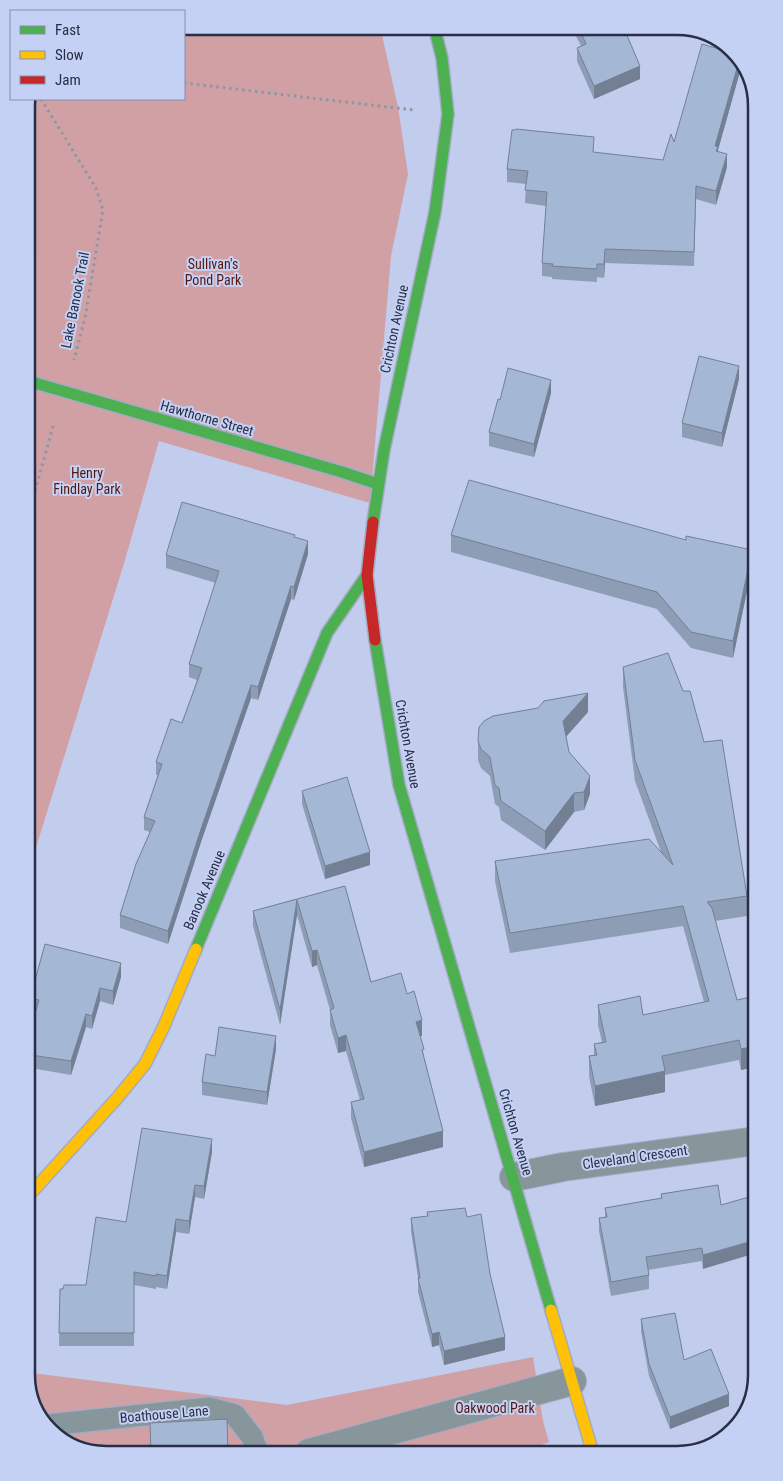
<svg xmlns="http://www.w3.org/2000/svg" width="783" height="1481" viewBox="0 0 783 1481" font-family="'Roboto Condensed',sans-serif">
  <rect width="100%" height="100%" fill="#c2ccec"/>
  <path fill="#d1a0a5" d="M184,26H380L398,107L408,174L391,256L370,503L159,441L125,560L30,867L26,101L28,99H184Z
    M533,1357L543,1421L549,1442L527,1450L101,1455L62,1441L32,1406V1373L287,1405Z"/>
  <g fill="none" stroke-linecap="round" stroke-linejoin="round">
    <g stroke="#a3abc4" stroke-width="24">
      <path id="lane" d="M48,1425L210,1408L235,1415L252,1437L258,1453"/>
    </g>
    <g stroke="#a3abc4" stroke-width="30">
      <path id="street" d="M514,1177L563,1167L756,1141
        M309,1453L572,1381"/>
    </g>
    <g stroke="#a3abc4" stroke-width="14">
      <path id="fast" d="M28,381L342,472L378,484
        M373,522L384,450L435,212L448,114L442,58L434,26
        M375,640L399,785L551,1310
        M196,949L327,633L367,575"/>
    </g>
    <g stroke="#a3abc4" stroke-width="14">
      <path id="slow" d="M31,1193L118,1097L145,1064L164,1026L196,949
        M551,1310L592,1450"/>
    </g>
    <g stroke="#a3abc4" stroke-width="14">
      <path id="jam" d="M373,522L367,575L375,640"/>
    </g>
    <path stroke="#8b98a2" stroke-width="3" stroke-dasharray="2.5 4" stroke-linecap="butt" d="M184,83L414,110
      M41,99L96,188L103,210L85,318L74,360
      M28,516L54,423"/>
    <use href="#lane" stroke="#86969a" stroke-width="21"/>
    <use href="#street" stroke="#86969a" stroke-width="28"/>
    <use href="#fast" stroke="#4caf50" stroke-width="11"/>
    <use href="#slow" stroke="#ffc107" stroke-width="11"/>
    <use href="#jam" stroke="#c62828" stroke-width="11"/>
  </g>
  <path fill="#8d9db6" d="M573,26H612L640,79L594,99L577,61V48L581,46L573,30Z
    M741,63V68L718,150L727,167L716,205L696,199L694,266L605,263L604,278L597,277V282L552,279V277L542,276V263L546,206L525,203L526,184L507,182V169L663,160L674,142Z
    M739,379L722,447L682,437V423Z
    M551,393L534,457L489,446V432L500,400Z
    M451,535L752,567L733,658L691,648L657,609L451,552Z
    M295,538L308,554L294,600L291,599L258,700L251,698L201,842L168,944L120,928V915L150,832L144,830V817L158,775H156V762L182,723L197,680L189,677V664L216,583L166,568V555Z
    M623,667L747,896V916L715,921L737,1000L755,996V1067L741,1070L739,1060L665,1075V1092L595,1106L589,1076V1056L594,1055V1044L602,1042L598,1025V1005L643,1015L704,1002L683,926L510,953L495,881V861L661,852L635,781L623,687Z
    M588,712L566,737L569,752L590,794L584,810L574,812L545,850L501,820L499,807L495,804L490,776L481,768L478,760V741Z
    M302,791L370,865L325,879L302,804Z
    M345,886L371,982L407,994L422,1036H420L424,1057L443,1147L364,1167L351,1118V1102L360,1100L346,1051L338,1053L330,1025V1010L317,965L312,967L297,915L280,1025L253,926V911Z
    M121,977L113,1005L100,1001L92,1029L86,1027L71,1075L31,1068V1027L35,1013L31,1011V995Z
    M276,1049L267,1105L202,1095V1082Z
    M212,1152L204,1199L195,1197L189,1234L176,1232L167,1289L156,1287V1289L134,1285V1346H59L60,1289L86,1285L126,1222Z
    M718,1185L703,1269L702,1261L648,1270L649,1275V1289L611,1296L599,1231V1218L605,1217V1208L661,1198V1194Z
    M427,1212L467,1217L490,1274L505,1350L444,1365L439,1345L432,1347L418,1292V1278L411,1231V1218L427,1216Z
    M641,1319L684,1360L729,1406L670,1429L649,1376L641,1331Z"/>
  <path fill="#738094" d="M739,61L741,63V68L718,150V160L715,146Z
    M640,66V79L594,99V86Z
    M727,154V167L716,205V191Z
    M605,249V263L604,278V264Z
    M739,366V379L722,447V433Z
    M551,380V393L534,457V444Z
    M308,541V554L294,600V587Z
    M752,550V567L733,658V641Z
    M291,586V599L258,700V687Z
    M251,685V698L201,842L168,944V931L201,829Z
    M588,693V712L563,740V721Z
    M590,776V794L584,810V792Z
    M574,793V812L545,850V831Z
    M370,852V865L325,879V866Z
    M297,900V915L280,1025V1010Z
    M317,950V965L312,967V951Z
    M121,963V977L113,1005V991Z
    M100,988V1001L92,1029V1016Z
    M86,1014V1027L71,1075V1061Z
    M422,1020V1036L416,1037V1022Z
    M346,1035V1051L338,1053V1038Z
    M276,1036V1049L267,1105V1092Z
    M755,1046V1067L741,1070V1049Z
    M665,1071V1092L595,1106V1086Z
    M443,1131V1147L364,1167V1152Z
    M212,1139V1152L204,1199V1186Z
    M195,1185V1197L189,1234V1221Z
    M176,1219V1232L167,1289V1276Z
    M756,1240V1253L703,1269V1255Z
    M439,1332V1345L432,1347V1334Z
    M505,1337V1350L444,1365V1351Z
    M729,1394V1406L670,1429V1417Z"/>
  <path fill="#a4b7d4" stroke="#738094" d="M578,26H612V28L616,26H623L640,66L594,86L577,48L586,44Z
    M702,44L732,53L739,61L715,146L718,147L716,151L727,154L716,191L696,186L694,252L605,249L604,264H597V269L552,266L553,264L542,263L547,192L525,190L528,171L507,169L512,130H515L516,129L594,137L593,152L663,160L671,134L674,142Z
    M699,356L739,366L722,433L682,423Z
    M508,368L551,380L534,444L489,432L498,399L500,400Z
    M469,480L686,540V536L752,550L733,641L691,632L657,592L451,535Z
    M182,502L295,535L294,537L308,541L294,587L291,586L258,687L251,685L201,829L168,931L120,915L136,864L155,821L144,817L162,764L156,762L171,719L182,723L202,668L189,664L219,571L166,555Z
    M668,653L683,691H690L704,742L722,740L747,896L707,902L712,908L737,1000L755,996V1046L741,1049L739,1040L662,1056L665,1071L595,1086L589,1056L597,1055L594,1044L606,1042L598,1005L640,996L643,1015L709,1001L683,906L510,933L495,861L649,839L673,865L635,760L623,667Z
    M588,693L563,721L569,752L590,776L584,792L574,793L545,831L501,801L499,788L495,785L490,757L481,749L478,741L479,727L484,721L493,716L538,708L544,701Z
    M347,777L370,852L325,866L302,791Z
    M345,886L371,982L401,973L407,994L414,991L422,1020L416,1022L424,1049L422,1050L443,1131L364,1152L351,1102L364,1099L346,1035L338,1038L330,1010L334,1008L317,950L312,951L297,900L280,1010L253,911Z
    M45,944L121,963L113,991L100,988L92,1016L86,1014L71,1061L31,1055V1027L39,1000L31,998V995Z
    M219,1027L276,1036L267,1092L202,1082L206,1054L215,1056Z
    M142,1128L212,1139L204,1186L195,1185L189,1221L176,1219L167,1276L156,1274V1276L134,1272V1333H59L60,1289H63L64,1285H86L96,1217L126,1222Z
    M718,1185L721,1205L756,1195V1240L703,1255L702,1248L646,1257L649,1275L611,1282L599,1218L607,1217L605,1208L662,1198L661,1194Z
    M465,1208L467,1217L481,1214L490,1274L505,1337L444,1351L439,1332L432,1334L418,1278H420L411,1218L428,1216L427,1212Z
    M675,1313L684,1360L711,1349L729,1394L670,1417L649,1364L641,1319Z
    M227,1419L228,1453L151,1454L150,1423Z"/>
  <g text-anchor="middle" stroke-width="4" stroke-linejoin="round" paint-order="stroke">
    <g font-size="14" fill="#59160d" stroke="#c5d1f4">
      <text x="213" y="269">Sullivan's<tspan x="213" dy="16">Pond Park</tspan></text>
      <text x="87" y="478">Henry<tspan x="87" dy="16">Findlay Park</tspan></text>
      <text x="495" y="1413">Oakwood Park</text>
    </g>
    <g font-size="14" fill="#272e45" stroke="#c5d1f4">
      <text transform="translate(75 300) rotate(-79)" y="5">Lake Banook Trail</text>
      <text transform="translate(394 329) rotate(-78)" y="5">Crichton Avenue</text>
      <text transform="translate(207 418) rotate(16)" y="5">Hawthorne Street</text>
      <text transform="translate(408 744) rotate(80)" y="5">Crichton Avenue</text>
      <text transform="translate(204 890) rotate(-67)" y="5">Banook Avenue</text>
      <text transform="translate(516 1132) rotate(74)" y="5">Crichton Avenue</text>
      <text transform="translate(635 1157) rotate(-8)" y="5">Cleveland Crescent</text>
      <text transform="translate(164 1414) rotate(-5)" y="5">Boathouse Lane</text>
    </g>
  </g>
  <path d="M0 0H783V1481H0ZM106 35H677A71 71 0 0 1 748 106V1375A71 71 0 0 1 677 1446H106A71 71 0 0 1 35 1375V106A71 71 0 0 1 106 35Z" fill="#c5d1f4" fill-rule="evenodd"/>
  <path fill="none" stroke="#272e45" stroke-width="2.5" d="M106 35H677A71 71 0 0 1 748 106V1375A71 71 0 0 1 677 1446H106A71 71 0 0 1 35 1375V106A71 71 0 0 1 106 35Z"/>
  <rect x="10" y="10" width="175" height="90" fill="#c5d1f4" stroke="#8690ae"/>
  <rect x="20" y="26" width="25" height="8" fill="#4caf50" stroke="#8690ae"/>
  <text x="55" y="35" font-size="15" fill="#272e45">Fast</text>
  <rect x="20" y="51" width="25" height="8" fill="#ffc107" stroke="#8690ae"/>
  <text x="55" y="60" font-size="15" fill="#272e45">Slow</text>
  <rect x="20" y="76" width="25" height="8" fill="#c62828" stroke="#8690ae"/>
  <text x="55" y="85" font-size="15" fill="#272e45">Jam</text>
</svg>
